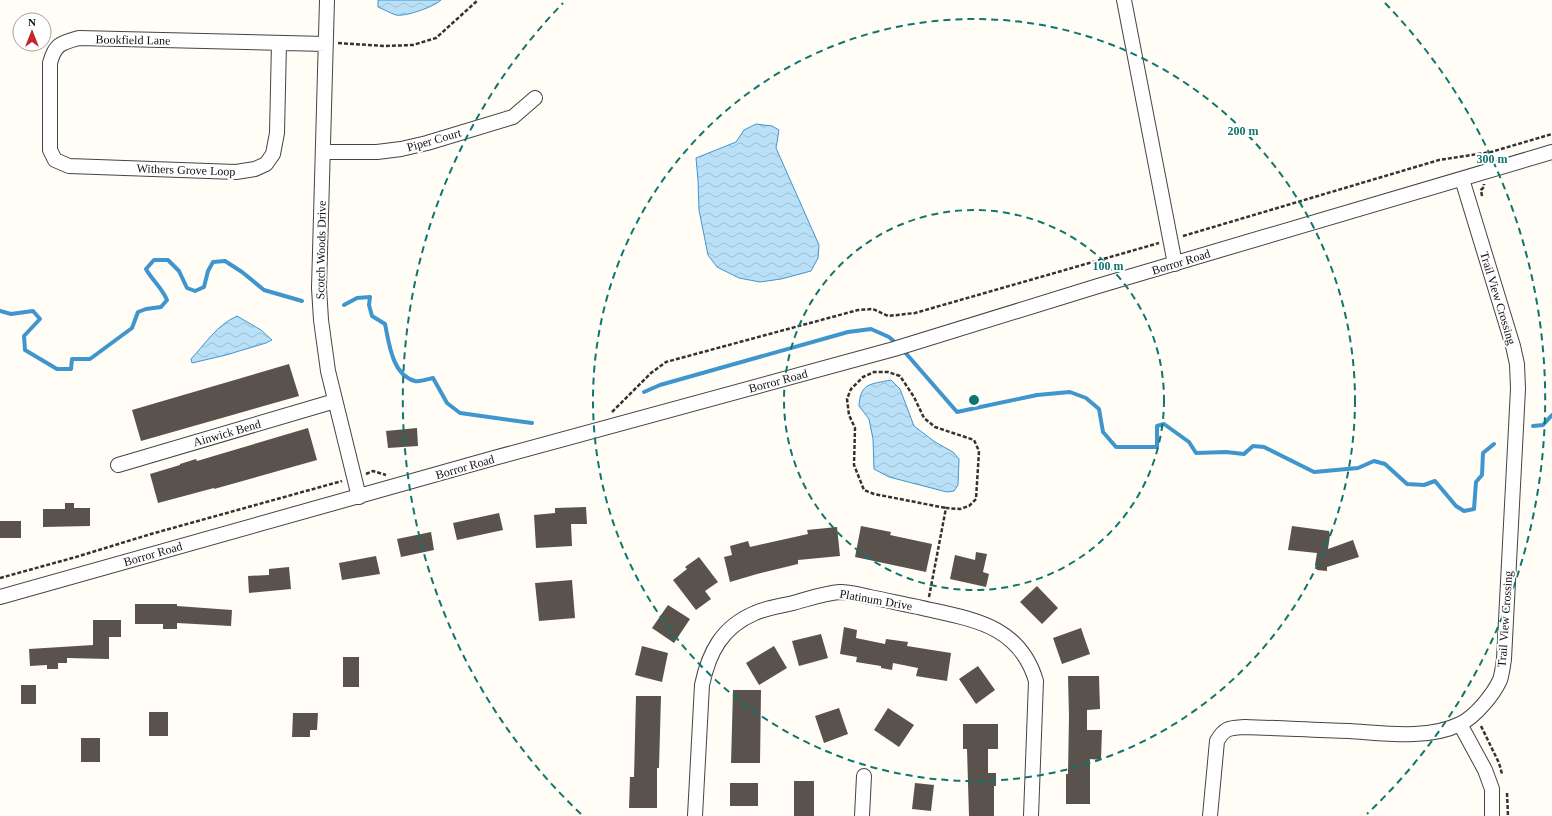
<svg xmlns="http://www.w3.org/2000/svg" width="1552" height="816" viewBox="0 0 1552 816" font-family="Georgia,serif">
  <defs>
    <pattern id="water-waves" width="16" height="10" patternUnits="userSpaceOnUse"><rect width="16" height="10" fill="#b9e0f7"/><path d="M0 5q4-4 8 0t8 0" fill="none" stroke="#9ebfd3"/></pattern>
  </defs>
  <rect width="100%" height="100%" fill="#fffdf5"/>
  <path fill="url(#water-waves)" stroke="#3f96cf" d="M378,0H441C434,7 405,17 396,15C390,13 383,9 378,7Z
    M756,124L772,126L779,130L776,148L819,245L818,258L811,271L781,279L760,282L739,278L717,267L708,255L699,210L698,180L696,158L736,142L744,130Z
    M237,316L261,330L272,340L266,343L226,355L192,363L191,359C206,343 217,325 237,316Z
    M891,380L900,389L914,426L935,442L953,452L959,459L958,485L954,491L947,492L889,477L874,469L873,439L869,419L859,406C860,383 871,384 891,380Z"/>
  <g fill="none" stroke-linecap="round" stroke-linejoin="round">
    <path stroke="#3f96cf" stroke-width="4" d="M344,305L357,298L370,297L369,305L372,316L385,324C389,343 392,375 415,381C420,382 428,379 433,378L447,403L460,413L532,423
      M0,311L11,314L33,311L40,319L24,336L25,350L57,369H71L72,359H90L132,328L138,312L146,309L161,307L167,300C162,288 152,280 146,269L154,260H168L179,271L187,288L195,291L204,287L208,271L213,262L225,261L242,272L264,290L302,301
      M903,350L957,412L1037,395L1070,392L1086,398L1099,409L1103,432L1116,447H1157V426L1164,424L1189,442L1196,453L1226,452L1244,454L1253,446L1264,447L1314,472L1358,468L1374,461L1385,464L1407,484L1424,485L1435,481L1456,506L1464,511L1474,509L1476,482L1482,475L1483,453L1494,444
      M644,392L660,385L848,332L871,329L889,337L898,345
      M1533,426L1543,425L1552,415"/>
  </g>
  <path fill="#5a524d" d="M289,364L299,396L141,441L132,410Z
    M308,428L317,460L214,489V488L158,503L150,474L180,465V464L196,459L197,461Z
    M417,428L418,446L388,448L386,431Z
    M65,503H74V508H90V526L43,527V509H65Z
    M586,507L587,524H571L572,546L536,548L534,515L555,513V508Z
    M499,513L503,530L457,540L453,523Z
    M0,521H21V538H0Z
    M861,526L891,532L890,535L932,544L926,572L855,557Z
    M1292,526L1329,531L1330,535L1328,549L1353,540L1359,557L1327,567V571L1317,570L1315,565L1317,553L1288,550Z
    M837,527L840,556L798,560V564L757,574L730,582L724,557L732,555L730,546L748,541L750,547L808,534L807,530Z
    M431,532L434,550L401,557L397,539Z
    M976,552L987,554L983,572L989,574L986,587L950,579L955,555L975,560Z
    M376,556L380,574L342,580L339,563Z
    M699,557L718,582L705,591L711,599L696,610L673,580L687,569L685,567Z
    M289,567L291,589L249,593L248,576L269,575V569Z
    M572,580L575,618L539,621L535,583Z
    M1037,586L1058,608L1042,624L1020,602Z
    M135,604H177V606L232,610L231,626L177,623V629H163V624H135Z
    M668,605L690,619L674,643L652,628Z
    M93,620H121V637H109V659L67,658V663H58V669H47V665L30,666L29,649L93,645Z
    M844,627L857,630L856,638L885,644L886,639L908,642L907,646L951,653L947,681L916,676L918,668L893,663L892,670L881,668V666L856,662L857,657L840,654Z
    M1081,628L1090,654L1062,664L1053,638Z
    M821,634L828,658L799,666L792,641Z
    M642,646L668,653L662,682L635,675Z
    M774,646L787,668L759,685L746,663Z
    M343,657H359V687H343Z
    M978,666L995,690L976,704L959,679Z
    M1068,676H1099L1100,709L1087,710V730H1102L1101,760L1090,759V804H1066V774H1068L1069,716Z
    M21,685H36V704H21Z
    M733,690H761L760,763H731Z
    M636,696H661L659,768H657V808H629L630,777H634Z
    M839,708L848,734L824,743L815,716Z
    M888,708L914,725L899,747L874,730Z
    M149,712H168V736H149Z
    M293,713H318L317,730H310V737H292Z
    M963,724H998V749H988V773H996V786H994V816H969L967,749H963Z
    M81,738H100V762H81Z
    M794,781H814V816H794Z
    M730,783H758V806H730Z
    M915,783L934,785L931,811L912,809Z"/>
  <g fill="none" stroke-linecap="round" stroke-linejoin="round">
    <g stroke="#444" stroke-width="16">
      <path id="minor" d="M327,0L319,288L321,320L328,371L359,497
        M1124,0L1175,264
        M279,43L277,133L273,154L266,164L255,169L236,172L69,166L55,160L50,150V63C55,44 61,43 79,38L326,44
        M323,152H377L401,149L427,143L513,117L535,98
        M118,465L335,401
        M0,597L494,458L894,349L1098,286L1552,152
        M1460,724L1485,770L1492,789V816
        M695,816L702,685C709,652 722,627 755,613C766,608 780,606 793,603C808,599 824,593 840,592C850,592 861,595 870,597C886,600 902,604 918,607C969,619 1019,623 1036,681L1031,816
        M862,816L864,776
        M1210,816L1217,741C1225,727 1230,728 1245,727C1280,728 1314,730 1349,731C1383,733 1428,740 1460,724C1475,717 1493,695 1500,680C1502,674 1503,666 1504,659L1518,389L1517,364L1513,346L1462,179"/>
    </g>
    <path stroke="#333" stroke-width="2.5" stroke-dasharray="4 2" stroke-linecap="butt" d="M338,43L385,46L413,45L436,38L478,0
      M1482,196L1481,190L1484,187V184
      M1183,236L1439,160L1491,152L1552,134
      M612,412L651,373L666,362L858,310L873,309L888,316L915,313L1159,243
      M366,474L373,471L386,475
      M0,578L76,557L151,534L342,481
      M929,597L946,508L960,509L969,506L976,499L979,451L974,440L935,427L924,418L914,397L900,376L888,372H874L863,377L851,389L847,399L849,415L855,428L854,465L864,490L874,494L946,508
      M1481,726L1499,763L1502,774
      M1507,793L1508,816"/>
    <use href="#minor" stroke="#fff" stroke-width="14"/>
  </g>
  <g fill="none" stroke="#0f766e" stroke-width="2" stroke-dasharray="7 5">
    <circle cx="974" cy="400" r="190"/>
    <circle cx="974" cy="400" r="381"/>
    <path d="M581 814A571 571 0 0 1 563 3M1385 3A571 571 0 0 1 1367 814"/>
  </g>
  <g text-anchor="middle" stroke-width="4" stroke-linejoin="round" paint-order="stroke">
    <g font-size="12" fill="#111" stroke="#fff">
      <text transform="translate(133 40) rotate(1)" y="4">Bookfield Lane</text>
      <text transform="translate(434 140) rotate(-16)" y="4">Piper Court</text>
      <text transform="translate(186 170) rotate(2)" y="4">Withers Grove Loop</text>
      <text transform="translate(321 250) rotate(-89)" y="4">Scotch Woods Drive</text>
      <text transform="translate(1181 262) rotate(-17)" y="4">Borror Road</text>
      <text transform="translate(1498 298) rotate(73)" y="4">Trail View Crossing</text>
      <text transform="translate(778 381) rotate(-15)" y="4">Borror Road</text>
      <text transform="translate(227 433) rotate(-16)" y="4">Ainwick Bend</text>
      <text transform="translate(465 467) rotate(-16)" y="4">Borror Road</text>
      <text transform="translate(153 554) rotate(-16)" y="4">Borror Road</text>
      <text transform="translate(876 600) rotate(10)" y="4">Platinum Drive</text>
      <text transform="translate(1505 619) rotate(-86)" y="4">Trail View Crossing</text>
    </g>
  </g>
  <circle cx="974" cy="400" r="6" fill="#0f766e" stroke="#fff" stroke-width="2"/>
  <g font-size="12" text-anchor="middle" font-weight="bold" fill="#0f766e" stroke="#fff" stroke-width="4" stroke-linejoin="round" paint-order="stroke">
    <text x="1243" y="135">200 m</text>
    <text x="1492" y="163">300 m</text>
    <text x="1108" y="270">100 m</text>
  </g>
  <g transform="translate(32 32)"><circle r="19" fill="#ffffff" stroke="#a0a0a0"/>
  <path d="M0-3L7 15L0 10L-7 15Z" fill="#c4262e"/>
  <text y="-6" font-size="11" font-weight="bold" text-anchor="middle" fill="#111111">N</text>
  </g>
</svg>
